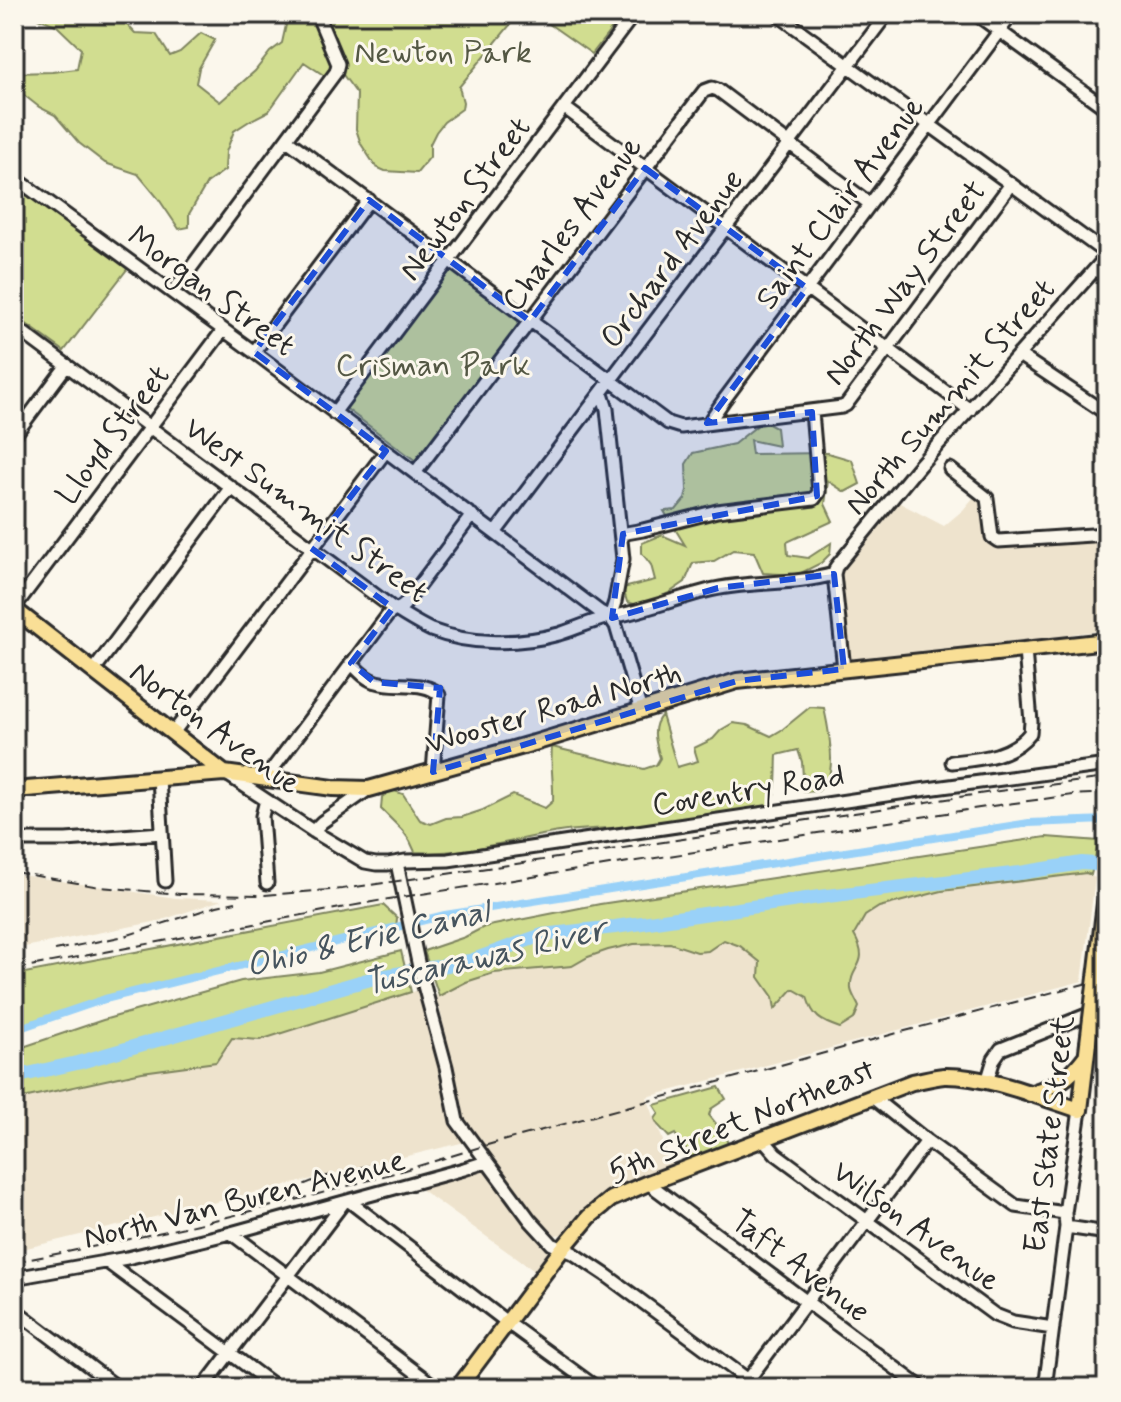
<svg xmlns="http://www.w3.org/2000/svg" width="1121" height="1402" viewBox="0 0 1121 1402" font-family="Mynerve,sans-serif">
  <rect width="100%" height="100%" fill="#fbf7ec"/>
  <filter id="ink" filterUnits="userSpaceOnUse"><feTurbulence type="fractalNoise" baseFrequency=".0125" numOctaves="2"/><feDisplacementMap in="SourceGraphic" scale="16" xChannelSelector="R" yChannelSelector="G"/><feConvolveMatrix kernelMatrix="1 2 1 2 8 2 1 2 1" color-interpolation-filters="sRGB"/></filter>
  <g filter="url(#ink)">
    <path fill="#eee3cd" d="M978,492L985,500L991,539L1107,537V630L1072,634L1073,639L847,668L839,572L894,500L944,526L963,510Z
      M1086,873L1095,878L1082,981L647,1097L672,1166L616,1188L594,1205L570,1233L555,1235L550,1232L514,1189L475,1135L465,1120L440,1010L433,995L439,996L465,982L494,973L572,966L588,957L608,950L636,944L670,943L697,952L708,951L723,940L740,946L760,962L759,977L773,997L776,1010L793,989L807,997L851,990L854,973L860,964L854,935L865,916L878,907L942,891Z
      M14,874L176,898L222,900L159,921L14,949Z
      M422,989L453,1123L469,1144L461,1143L14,1251V1100L142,1072L178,1066L232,1038L260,1040Z
      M485,1164L560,1249L540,1275L416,1186Z"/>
    <path fill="#d1dd90" stroke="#7e845e" stroke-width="2" d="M28,14H117L135,33L156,34L170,56L180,52L201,33L215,40L199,68L196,83L220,102L255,71L270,52L282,43L286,25L280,14H519L459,87L463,102L462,109L444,122L436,132L430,144V157L417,173L385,171L376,167L361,144L356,129L357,94L338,68L331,80L304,62L269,111L251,120L234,131L226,152L225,170L207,183L189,214V227L179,229L158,198L138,174L105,163L79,143L55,115L39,107L20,92L14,73L52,72L77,69L81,49L56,25Z
      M535,14H623L592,54Z
      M14,185L128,268L64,351L14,315Z
      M451,267L522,321L416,461L344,407Z
      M763,421L776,428L778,446L750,440L752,454L828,453L852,460L860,484L845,492L828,481L825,504L833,521L787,542L788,555L808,558L831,543L830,554L821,563L797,575L763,573L754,552L733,550L714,561L693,563L685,582L669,593L641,606L627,602L623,588L655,580L651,565L642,553V543L662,535L685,545L664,511L676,510L685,499L687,490L686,464L693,453L734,444Z
      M810,707L824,708C828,726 836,764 827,781C825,785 821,788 818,791L804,792L802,762L798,750L777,755C776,772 778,788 771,805C727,812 683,821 639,826C610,829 581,828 553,833C507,841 462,855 415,852L410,841L402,830L381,809L382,797L392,790L403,794L420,820L431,824L446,818L462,817L483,810L513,795L545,808L553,801C554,783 550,766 552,747L644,769L656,765L660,758C656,744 650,727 662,715L677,767L698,761L694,748L713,739L721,730L733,723L747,725L771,736L783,729Z
      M1046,837L1099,841L1091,875L1086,873L942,891L879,907L865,916L854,935C872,966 849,965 851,989C852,995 857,1002 859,1007L854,1019L840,1028C820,1021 813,1017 807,997L793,989L775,1009L773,997L759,977L760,962L740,946L724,940L708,951L697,952L670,943L634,944L608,950L588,957L572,966L494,973L466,982L439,996L424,951L465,937L484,927L600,904Z
      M383,905L397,918L396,928L105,999L14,1030V975Z
      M401,951L411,992L260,1040L232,1038L216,1062L142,1072L14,1100V1050L103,1020L241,981L319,972Z
      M719,1087L726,1099L711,1109L709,1115L722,1131L729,1145L697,1160L692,1158L675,1134L669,1137L658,1125L655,1119L659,1113L654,1105Z"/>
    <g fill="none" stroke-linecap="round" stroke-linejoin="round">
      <path stroke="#99d1f8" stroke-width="8" d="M14,1030L105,999L445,915L1029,823L1107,820"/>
      <path stroke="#99d1f8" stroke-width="14" d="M14,1077L77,1063L374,978L470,961L542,935L615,927L819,897L1020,873L1082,863L1107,865"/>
      <g stroke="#2b2b2b" stroke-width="17">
        <path id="minor" d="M777,14L1107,254
          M976,14L1107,109
          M565,108L970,410
          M287,140L668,423L681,427L842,407L846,405L1011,184
          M14,177L254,352L600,612L610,617
          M173,292L336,72L338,64L317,14
          M14,326L394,609C406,616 418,624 431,630C470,645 519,645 559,634C575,629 596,619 611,617C644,611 674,599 706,591C748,580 792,586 834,574
          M254,352L369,200
          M1019,355L1107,414
          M602,394L607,409L623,559L615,602L610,617
          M334,413L634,14
          M711,423V419L724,400L1012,14
          M14,436L67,365
          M950,469L987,498L992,537L998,541L1107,534
          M415,473L704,91L712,88L718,90L870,204
          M495,533L887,14
          M621,534L643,530L717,511L814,499L819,492L812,412
          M14,608L223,330
          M610,617L616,626L641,711
          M351,663C358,670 366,680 377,682C395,688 427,680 439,695L433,772
          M844,669L834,574L836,567L918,467L1107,256
          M94,670L231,487
          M173,733L386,451
          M952,762C981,759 1011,757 1030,733L1031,722L1025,650
          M228,775L313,831L365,862L376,864H388L405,861L448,860L920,790L1107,765
          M159,778L165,881
          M265,779L388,615C394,608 400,610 405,604L472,515
          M266,800L262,816L267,883
          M313,831L322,822L369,789
          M14,840H66L162,833
          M397,863L419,967L446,1067L457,1121L530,1220L552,1244L573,1253L606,1275L759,1388
          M987,1082L994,1059L1001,1049L1084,1016L1107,1004
          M872,1097L927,1141L1016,1206L1065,1213
          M763,1139L776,1154L995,1315L1013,1322L1053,1328
          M648,1183L922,1388
          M349,1201L508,1323L597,1388
          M1066,1227L1107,1233
          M231,1233L437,1388
          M107,1262L277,1388
          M14,1278L127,1258L231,1233L464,1169L486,1162
          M14,1309L118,1388
          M203,1388L344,1202
          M742,1388L927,1141
          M1045,1388L1066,1227L1065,1213L1080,1110"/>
      </g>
      <g stroke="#2b2b2b" stroke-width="20">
        <path id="major" d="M14,609L224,773
          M14,790L224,773L333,788L369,789L534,743L737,681L1107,641
          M1030,1094C1058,1084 1068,1080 1086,1056
          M458,1388L563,1248L589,1217L611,1199L648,1183L912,1082C923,1080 933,1077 944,1076C985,1075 1040,1097 1080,1110L1088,1043"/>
      </g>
      <use href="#minor" stroke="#fbf7ec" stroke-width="11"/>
      <use href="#major" stroke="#f9df96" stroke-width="14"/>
      <path stroke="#2b2b2b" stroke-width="2" stroke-dasharray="12 6" stroke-linecap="butt" d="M14,872L100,887L180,894L265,895L342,889L571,856L999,791L1107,778
        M55,950L125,936L217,906L236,902
        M14,969L383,900L999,805L1073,795L1107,793
        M271,1198L320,1178L370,1165
        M14,1262C172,1233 328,1195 480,1147L905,1031L1107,978"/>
      <g stroke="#2b2b2b" stroke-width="20" stroke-linecap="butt">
        <path id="major-bridge" d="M1088,1043L1107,887"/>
      </g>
      <use href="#major-bridge" stroke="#f9df96" stroke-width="14"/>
    </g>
  </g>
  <path fill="#1d4ed8" fill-opacity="0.2" stroke="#1d4ed8" stroke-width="6" stroke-dasharray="16 10" stroke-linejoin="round" d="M645,168L807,288L707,423L812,412L817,496L623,534L612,618L718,588L834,574L844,669L737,681L433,772L440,688L374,682L351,663L393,608L311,548L386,451L254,352L369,200L530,321Z"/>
  <g text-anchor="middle" stroke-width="6" stroke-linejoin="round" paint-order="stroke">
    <g font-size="32" fill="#545844" stroke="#fbf7ec">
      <text x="443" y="62">Newton Park</text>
      <text x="433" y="375">Crisman Park</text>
    </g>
    <g font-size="32" fill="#2b2b2b" stroke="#fbf7ec">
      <text transform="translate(464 198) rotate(-53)" y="11">Newton Street</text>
      <text transform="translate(839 202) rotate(-53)" y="11">Saint Clair Avenue</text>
      <text transform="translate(571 223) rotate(-53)" y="11">Charles Avenue</text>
      <text transform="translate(671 258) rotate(-53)" y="11">Orchard Avenue</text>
      <text transform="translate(904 282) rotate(-53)" y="11">North Way Street</text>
      <text transform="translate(212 290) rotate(36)" y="11">Morgan Street</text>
      <text transform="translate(949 396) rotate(-49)" y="11">North Summit Street</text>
      <text transform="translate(112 434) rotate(-53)" y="11">Lloyd Street</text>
      <text transform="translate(307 509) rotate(36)" y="11">West Summit Street</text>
      <text transform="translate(553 707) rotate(-16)" y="11">Wooster Road North</text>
      <text transform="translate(216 727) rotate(36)" y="11">Norton Avenue</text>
      <text transform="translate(748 789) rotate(-9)" y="11">Coventry Road</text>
      <text transform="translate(741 1120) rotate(-22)" y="11">5th Street Northeast</text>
      <text transform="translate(1048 1134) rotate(-83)" y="11">East State Street</text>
      <text transform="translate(244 1198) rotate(-14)" y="11">North Van Buren Avenue</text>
      <text transform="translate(917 1225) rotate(36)" y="11">Wilson Avenue</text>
      <text transform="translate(801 1265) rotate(37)" y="11">Taft Avenue</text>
    </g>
    <g font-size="34" font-style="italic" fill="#46545e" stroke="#fbf7ec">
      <text transform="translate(367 937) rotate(-13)" y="12">Ohio &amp; Erie Canal</text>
      <text transform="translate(484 955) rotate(-13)" y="12">Tuscarawas River</text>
    </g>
  </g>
  <rect width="1121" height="1402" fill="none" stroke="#fbf7ec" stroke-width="48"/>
  <rect x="24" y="24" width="1073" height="1354" fill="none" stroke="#2b2b2b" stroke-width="3" filter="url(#ink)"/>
</svg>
